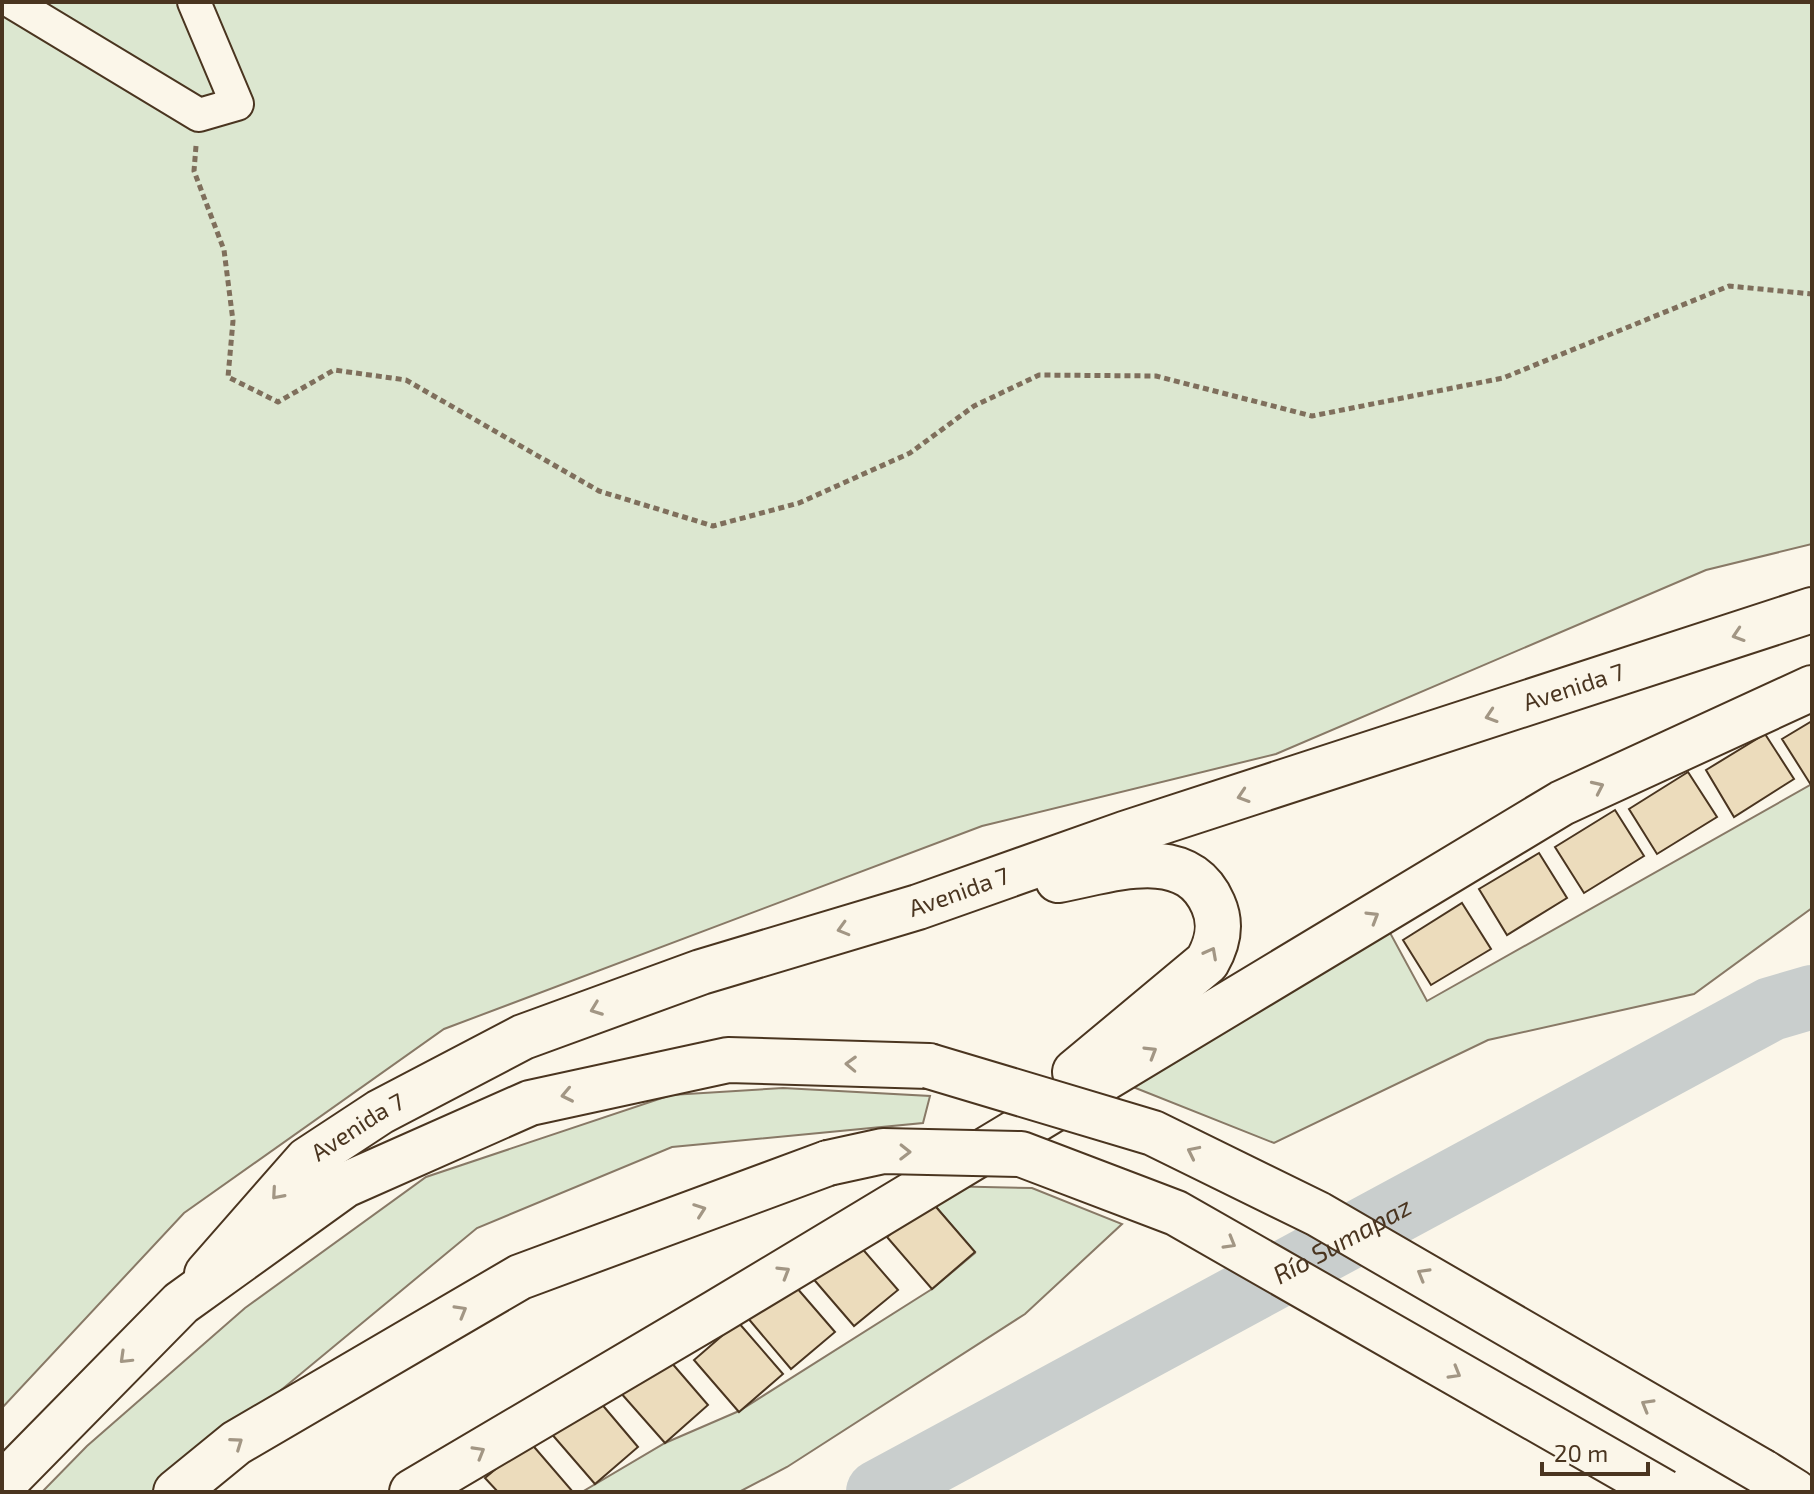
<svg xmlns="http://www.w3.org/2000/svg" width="1814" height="1494" viewBox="0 0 1814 1494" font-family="'Exo 2',sans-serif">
  <rect width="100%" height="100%" fill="#fbf6e9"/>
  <path fill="#dce7d0" stroke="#887966" stroke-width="2" d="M2,2H1812V544L1706,570L1276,754L982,826L444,1029L184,1213L2,1408Z
    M1812,784V908L1694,994L1488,1040L1274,1143L1118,1081L1388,929L1427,1001Z
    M783,1088L930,1096L923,1123L672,1147L477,1228L158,1492H42L87,1446L245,1308L426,1177L671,1095Z
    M940,1186L1032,1188L1122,1224L1025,1314L787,1467L739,1492H582L665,1443L739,1411L932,1289L975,1253L930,1200Z"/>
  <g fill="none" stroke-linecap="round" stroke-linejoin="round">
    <path stroke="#c9cecd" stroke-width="64" id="s1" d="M878,1492L1771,1009L1812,997"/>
  </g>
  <path fill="#ecdcbc" stroke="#4a3520" stroke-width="2" d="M1812,721V784L1811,785L1782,739Z
    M1765,734L1794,779L1734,817L1706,770Z
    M1688,772L1717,817L1657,854L1629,809Z
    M1615,810L1644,856L1584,893L1555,847Z
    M1539,853L1567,898L1507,935L1479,889Z
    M1462,903L1491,949L1431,985L1403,940Z
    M930,1200L975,1252L932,1289L887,1237Z
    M853,1238L898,1290L854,1326L810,1275Z
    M790,1280L835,1332L791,1369L747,1317Z
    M738,1322L783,1374L739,1412L694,1360Z
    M664,1354L708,1405L665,1443L620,1392Z
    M594,1395L638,1447L595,1484L550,1432Z
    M529,1441L573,1492H498L485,1478Z"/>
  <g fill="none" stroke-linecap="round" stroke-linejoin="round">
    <g stroke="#4a3520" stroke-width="36">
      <path id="minor" d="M12,2L199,115L237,104L194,2"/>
    </g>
    <g stroke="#4a3520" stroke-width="48">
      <g id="primary">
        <path d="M1058,880C1109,871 1186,842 1213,904C1222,924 1218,943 1207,962L1075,1072"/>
        <path id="s2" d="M207,1274L307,1160L380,1112L523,1037L701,972L918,907L1124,834L1812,610"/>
        <path d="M412,1492L717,1312L1562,803L1812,688"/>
      </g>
    </g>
    <g stroke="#4a3520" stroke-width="48">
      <path id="trunk" d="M1763,1472L1795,1492
        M2,1485L181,1303L345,1185L530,1103L728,1060L929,1066
        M176,1492L236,1443L520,1277L828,1163"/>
    </g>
    <path stroke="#7f6f5c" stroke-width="5" stroke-dasharray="6 4" stroke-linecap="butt" d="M196,146L194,171L224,250L233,321L228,377L278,402L334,370L406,380L599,491L713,526L799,503L910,453L974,406L1039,375L1156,376L1312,416L1503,378L1729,286L1812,294"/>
    <use href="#minor" stroke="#fbf6e9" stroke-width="32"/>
    <use href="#primary" stroke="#fbf6e9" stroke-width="44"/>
    <use href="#trunk" stroke="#fbf6e9" stroke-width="44"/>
    <g stroke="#4a3520" stroke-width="48" stroke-linecap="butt">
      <path id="trunk-bridge" d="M929,1066L1153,1133L1318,1214L1763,1472
        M828,1163L883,1151L1021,1154L1176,1213L1664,1492"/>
    </g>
    <use href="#trunk-bridge" stroke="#fbf6e9" stroke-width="44"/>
  </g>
  <defs><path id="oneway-chevron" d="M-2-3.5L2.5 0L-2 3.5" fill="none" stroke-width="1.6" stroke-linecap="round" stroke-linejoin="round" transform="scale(2)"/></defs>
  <g stroke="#a29684">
    <use href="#oneway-chevron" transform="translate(1738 635) rotate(162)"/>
    <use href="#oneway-chevron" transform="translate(1491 716) rotate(162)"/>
    <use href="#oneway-chevron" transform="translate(1598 787) rotate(-25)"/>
    <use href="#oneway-chevron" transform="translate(1243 796) rotate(162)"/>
    <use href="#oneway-chevron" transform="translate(1373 917) rotate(-31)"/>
    <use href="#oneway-chevron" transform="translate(843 929) rotate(164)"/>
    <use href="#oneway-chevron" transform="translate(1211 953) rotate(-62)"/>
    <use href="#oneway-chevron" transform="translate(596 1009) rotate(159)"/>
    <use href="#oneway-chevron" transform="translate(1151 1052) rotate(-31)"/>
    <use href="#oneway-chevron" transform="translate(851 1064) rotate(-178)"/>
    <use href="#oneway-chevron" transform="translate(567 1095) rotate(168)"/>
    <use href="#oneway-chevron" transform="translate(905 1152) rotate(1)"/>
    <use href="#oneway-chevron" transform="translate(1193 1152) rotate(-154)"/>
    <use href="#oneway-chevron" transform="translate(277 1194) rotate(131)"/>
    <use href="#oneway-chevron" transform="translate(700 1210) rotate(-20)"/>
    <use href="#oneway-chevron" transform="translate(1230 1243) rotate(30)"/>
    <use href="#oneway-chevron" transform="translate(784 1272) rotate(-31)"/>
    <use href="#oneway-chevron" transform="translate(1423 1274) rotate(-150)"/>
    <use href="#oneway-chevron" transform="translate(461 1311) rotate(-30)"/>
    <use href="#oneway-chevron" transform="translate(125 1358) rotate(136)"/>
    <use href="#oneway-chevron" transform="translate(1455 1373) rotate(30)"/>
    <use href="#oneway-chevron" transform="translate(1647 1405) rotate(-150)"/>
    <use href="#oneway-chevron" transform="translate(237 1443) rotate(-35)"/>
    <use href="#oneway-chevron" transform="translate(479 1452) rotate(-30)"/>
  </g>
  <g text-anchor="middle" stroke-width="6" stroke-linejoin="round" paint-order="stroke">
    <g font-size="24" fill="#4a3520" stroke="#fbf6e9">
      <text dy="8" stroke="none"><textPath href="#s2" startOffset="1508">Avenida 7</textPath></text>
      <text dy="8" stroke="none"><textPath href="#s2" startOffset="860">Avenida 7</textPath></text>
      <text dy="8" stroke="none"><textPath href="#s2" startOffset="212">Avenida 7</textPath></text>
    </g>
    <g font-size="26" font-style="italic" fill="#4a3520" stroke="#fbf6e9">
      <text dy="9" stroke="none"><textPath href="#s1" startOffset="528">Río Sumapaz</textPath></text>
    </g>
  </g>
  <rect width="1814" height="1494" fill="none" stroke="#4a3520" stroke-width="8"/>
  <path d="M1542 1462v12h106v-12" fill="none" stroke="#4a3520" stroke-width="4"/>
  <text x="1554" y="1462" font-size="24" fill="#4a3520" stroke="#fbf6e9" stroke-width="6" paint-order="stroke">20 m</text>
</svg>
